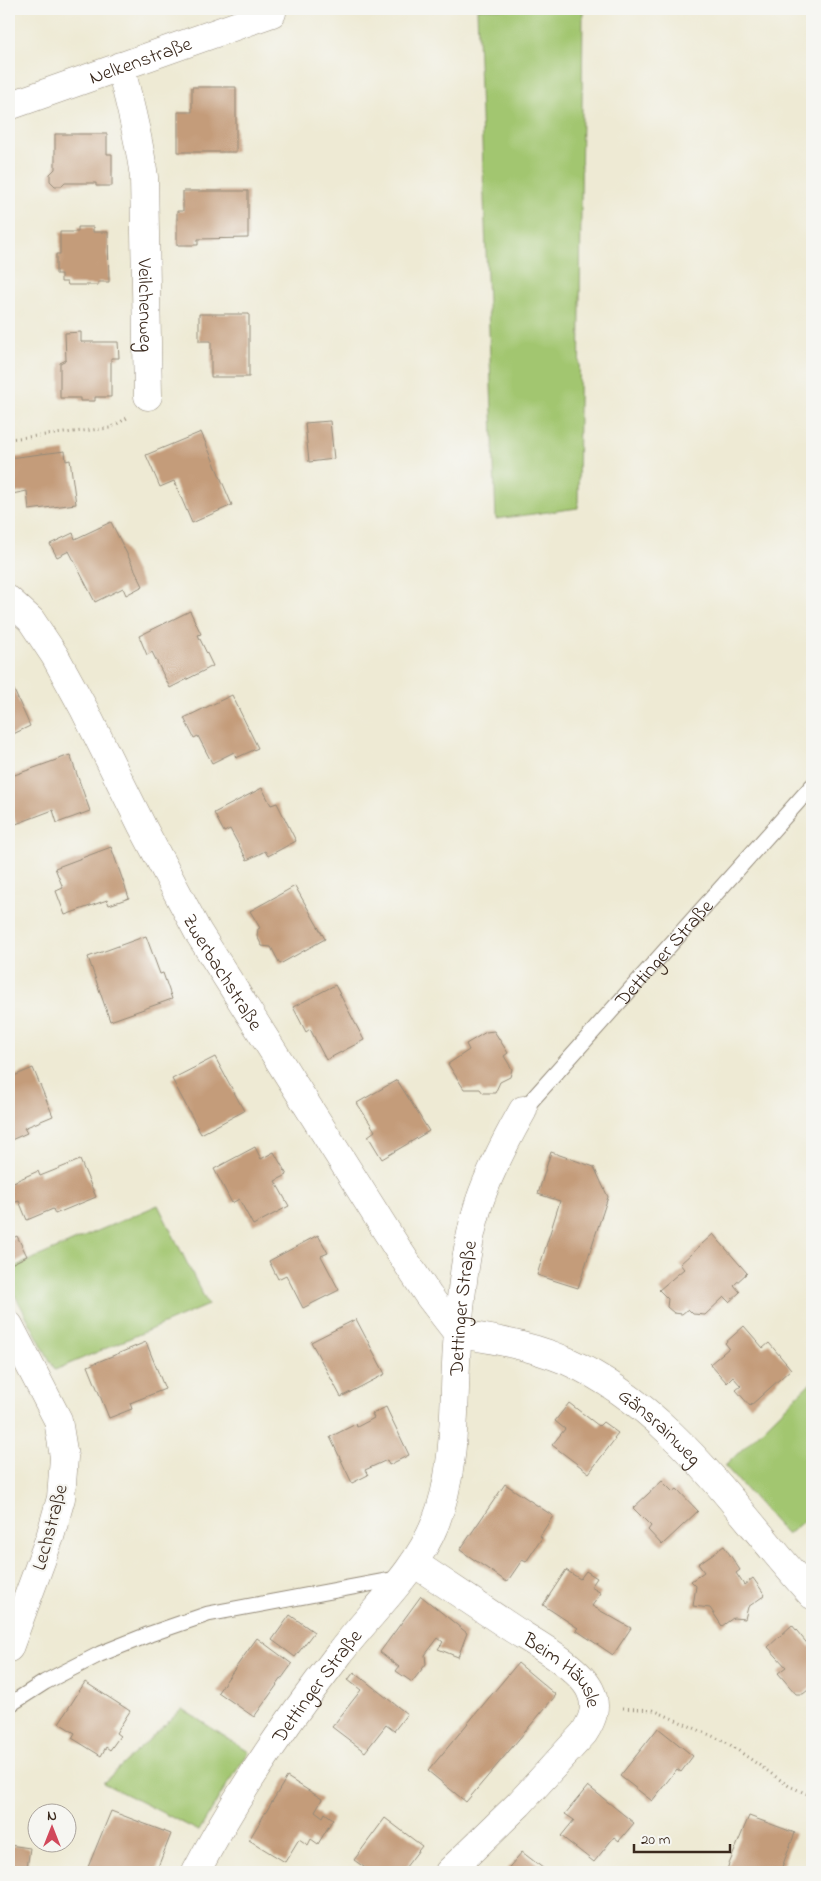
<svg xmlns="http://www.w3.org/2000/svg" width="821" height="1881" viewBox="0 0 821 1881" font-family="'Indie Flower',sans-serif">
  <rect width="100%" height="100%" fill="#f6f6f2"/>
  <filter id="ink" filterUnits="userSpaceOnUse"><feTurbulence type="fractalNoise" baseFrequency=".02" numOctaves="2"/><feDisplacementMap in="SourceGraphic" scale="10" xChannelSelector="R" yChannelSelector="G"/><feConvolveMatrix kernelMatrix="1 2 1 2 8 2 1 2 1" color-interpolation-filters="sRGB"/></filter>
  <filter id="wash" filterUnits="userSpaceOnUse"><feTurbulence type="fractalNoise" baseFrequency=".0096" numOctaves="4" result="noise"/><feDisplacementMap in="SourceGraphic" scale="20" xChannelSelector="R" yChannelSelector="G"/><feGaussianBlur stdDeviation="1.12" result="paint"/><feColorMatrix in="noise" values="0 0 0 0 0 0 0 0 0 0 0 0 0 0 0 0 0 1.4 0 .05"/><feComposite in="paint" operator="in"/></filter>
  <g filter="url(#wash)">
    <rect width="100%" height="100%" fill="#eeead4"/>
    <path fill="#a2c670" stroke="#6e7847" d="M477,9H583L578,508L496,519Z
      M158,1205L208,1305L55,1370L9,1284V1269Z
      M812,1381V1514L787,1535L725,1466Z
      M182,1709L249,1752L224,1789L199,1831L103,1783Z"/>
    <g id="blocks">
      <path fill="#c49c7a" d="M192,87H236V152H178V112H192Z
        M55,134H107V154H112V186H96V183H65L62,186H55L50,181V174L55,169Z
        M183,191H248V238L198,239V245H177V211H183Z
        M78,227H93V232H108L109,282H98V285H68L67,282H61V274H56V254H60V232H78Z
        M199,314H249V377H211V341H199Z
        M81,332V342H118L119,358H111V397H95V401H80V398H60V363L66,360L65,333Z
        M330,421L334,459L309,462L305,423Z
        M201,432L232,505L192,523L174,481L160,487L146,455Z
        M65,451L66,461L70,460L76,504L29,510L27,491L12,494L9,458Z
        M111,522L143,586L126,595L123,588L95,602L69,551L57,557L50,544L73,533L75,539Z
        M190,611L201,634L198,635L213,666L170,688L152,652L147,655L139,636Z
        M9,679L30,726L9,736Z
        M232,695L258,748L236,758L234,752L212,763L198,736L194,738L184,718Z
        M70,755L90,811L57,823L53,810L16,824L9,804V777Z
        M262,788L271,805L277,803L296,841L268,856L265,851L247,860L230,829L224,832L214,813Z
        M111,847L129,898L109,905L107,900L65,915L56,891L63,888L55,868Z
        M295,886L325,939L280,964L271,947L262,946L257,936L258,929L260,928L250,911Z
        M146,936L160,974L163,973L172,999L110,1021L88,957Z
        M335,985L364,1040L326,1060L310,1029L306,1032L293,1007Z
        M494,1031L508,1053L504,1056L512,1069L510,1077L500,1082L495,1093H483L480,1089H464L448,1064L469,1050L466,1044L486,1032Z
        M215,1057L244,1111L201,1134L172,1079Z
        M33,1068L53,1116L24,1128L27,1133L9,1141V1078Z
        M397,1080L429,1131L382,1159L368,1136L375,1131L357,1103Z
        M255,1147L261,1159L274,1152L287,1175L275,1181L289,1206L253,1225L239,1199L232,1203L214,1169Z
        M551,1152L594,1167L608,1197L578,1288L537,1275L560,1201L538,1194Z
        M80,1160L96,1197L55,1214L53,1209L27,1220L19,1201L13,1203L9,1193V1184L38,1171L40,1176Z
        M713,1234L747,1273L734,1285L740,1292L729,1302L724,1297L705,1315L693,1314L688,1309L682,1314L674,1313L667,1307L668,1299L659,1290L684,1269L680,1264Z
        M318,1235L328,1253L321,1256L339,1290L303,1308L286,1275L278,1279L269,1261Z
        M17,1236L27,1256L9,1265V1240Z
        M356,1319L385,1374L341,1397L311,1342Z
        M744,1326L763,1348L769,1343L791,1369L750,1406L736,1390L741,1386L733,1377L727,1383L710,1364L729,1348L725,1343Z
        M146,1342L165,1389L130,1403L132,1409L109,1418L88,1366Z
        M569,1403L599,1426L603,1422L618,1433L614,1438L615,1439L589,1473L552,1445L565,1429L555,1421Z
        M386,1407L409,1455L389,1465L387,1460L365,1470L368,1475L352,1483L330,1437L356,1424L357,1427L374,1418L372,1414Z
        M662,1481L673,1492L677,1489L698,1511L662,1545L648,1530L651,1526L633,1508Z
        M505,1484L553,1516L540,1536L542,1538L526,1562L522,1560L507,1582L460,1550Z
        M724,1546L740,1570L736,1573L744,1585L753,1578L765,1595L748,1607L745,1619L733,1618L722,1626L710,1608L693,1606L696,1586L691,1581L704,1572L698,1564Z
        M566,1570L580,1579L586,1571L597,1578L591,1587L601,1593L592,1606L631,1628L613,1655L576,1630L578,1628L543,1605Z
        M421,1596L467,1633L458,1657L438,1649L443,1642L438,1638L425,1655L426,1664L412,1682L396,1671L399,1667L380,1652Z
        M290,1615L314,1632L295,1657L272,1640Z
        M792,1625L810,1647L812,1645V1687L803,1694H796L778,1673L786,1667L768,1647Z
        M257,1638L292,1664L254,1717L218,1692Z
        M518,1663L556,1695L466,1802L428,1771Z
        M354,1672L407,1714L394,1731L386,1725L365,1752L332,1727L361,1690L348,1680Z
        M85,1682L130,1711L116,1733L120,1736L110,1750L106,1747L101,1756L72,1738L75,1733L59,1723Z
        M658,1728L693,1756L681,1772L677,1769L652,1801L620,1776Z
        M287,1777L322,1799L315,1811L323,1817L325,1813L333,1819L318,1844L311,1839L308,1845L299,1839L285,1862L249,1840Z
        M588,1786L634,1823L619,1841L614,1837L594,1862L561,1836L574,1820L565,1814Z
        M111,1811L171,1834L156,1872H86Z
        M749,1816L795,1833L780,1872H737L727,1869Z
        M385,1818L422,1846L402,1872H371L354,1860Z
        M9,1845L30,1848L27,1868L32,1869L31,1872H9Z
        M522,1852L548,1872H505Z"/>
    </g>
  </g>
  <g filter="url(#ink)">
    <use href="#blocks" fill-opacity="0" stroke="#948a79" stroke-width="1"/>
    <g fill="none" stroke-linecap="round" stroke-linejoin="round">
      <g stroke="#948a79" stroke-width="17">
        <g id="service">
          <path id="s1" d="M523,1110L812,786"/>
          <path d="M9,1705L45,1682L100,1654L150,1634L208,1614L401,1578"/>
        </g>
      </g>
      <g stroke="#948a79" stroke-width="29">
        <g id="minor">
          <path id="s2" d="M120,66C130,103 139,139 144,177L148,396"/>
          <path id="s3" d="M9,106L272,13"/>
          <path id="s4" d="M9,600L31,620L55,656L84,709L142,826L198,932L399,1251L428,1295L458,1334C496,1339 532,1346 567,1361C673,1408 737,1513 812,1595"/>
          <path d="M9,1325L58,1420L64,1457L61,1498L50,1537L9,1648"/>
          <path id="s5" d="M414,1563C447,1585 480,1607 513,1629C535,1643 579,1667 590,1690C598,1706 593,1719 584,1733L519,1804L449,1872"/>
          <path id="s6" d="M196,1872C235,1797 287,1721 339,1654C371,1611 415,1574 435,1524C459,1463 452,1397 458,1333C461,1290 466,1244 479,1203C490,1170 506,1140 523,1110"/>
        </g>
      </g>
      <path stroke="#948a79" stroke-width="3" stroke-dasharray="1 4" stroke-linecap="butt" d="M9,439L110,428L127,418
        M623,1708L653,1710L726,1742L789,1786L812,1796"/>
      <use href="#service" stroke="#fff" stroke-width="15"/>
      <use href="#minor" stroke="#fff" stroke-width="28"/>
    </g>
  </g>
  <g text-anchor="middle" stroke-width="4.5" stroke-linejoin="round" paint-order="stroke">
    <g font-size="20" fill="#3b2a1e" stroke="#f6f6f2">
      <text dy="7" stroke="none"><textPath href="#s3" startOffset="139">Nelkenstraße</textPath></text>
      <text dy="7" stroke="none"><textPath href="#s2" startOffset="242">Veilchenweg</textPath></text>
      <text dy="7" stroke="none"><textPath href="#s1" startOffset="211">Dettinger Straße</textPath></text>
      <text dy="7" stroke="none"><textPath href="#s4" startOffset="431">Zwerbachstraße</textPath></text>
      <text dy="7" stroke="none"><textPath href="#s6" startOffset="642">Dettinger Straße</textPath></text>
      <text dy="7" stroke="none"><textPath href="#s4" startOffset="1090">Gänsrainweg</textPath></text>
      <text transform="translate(49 1527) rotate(-75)" y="7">Lechstraße</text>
      <text dy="7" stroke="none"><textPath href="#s5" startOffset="185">Beim Häusle</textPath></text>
      <text dy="7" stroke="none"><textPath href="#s6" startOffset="222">Dettinger Straße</textPath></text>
    </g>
  </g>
  <rect width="821" height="1881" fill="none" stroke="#f6f6f2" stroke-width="30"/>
  <g transform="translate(52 1828)"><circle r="24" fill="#f6f6f2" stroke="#aba49d"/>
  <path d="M0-4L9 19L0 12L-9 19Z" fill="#d1495b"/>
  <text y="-8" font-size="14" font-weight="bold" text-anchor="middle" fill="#3b2a1e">N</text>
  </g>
  <path d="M634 1844v8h96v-8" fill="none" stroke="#3b2a1e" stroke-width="2.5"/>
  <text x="641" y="1844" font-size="15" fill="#3b2a1e" stroke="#f6f6f2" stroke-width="4" paint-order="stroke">20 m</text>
</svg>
